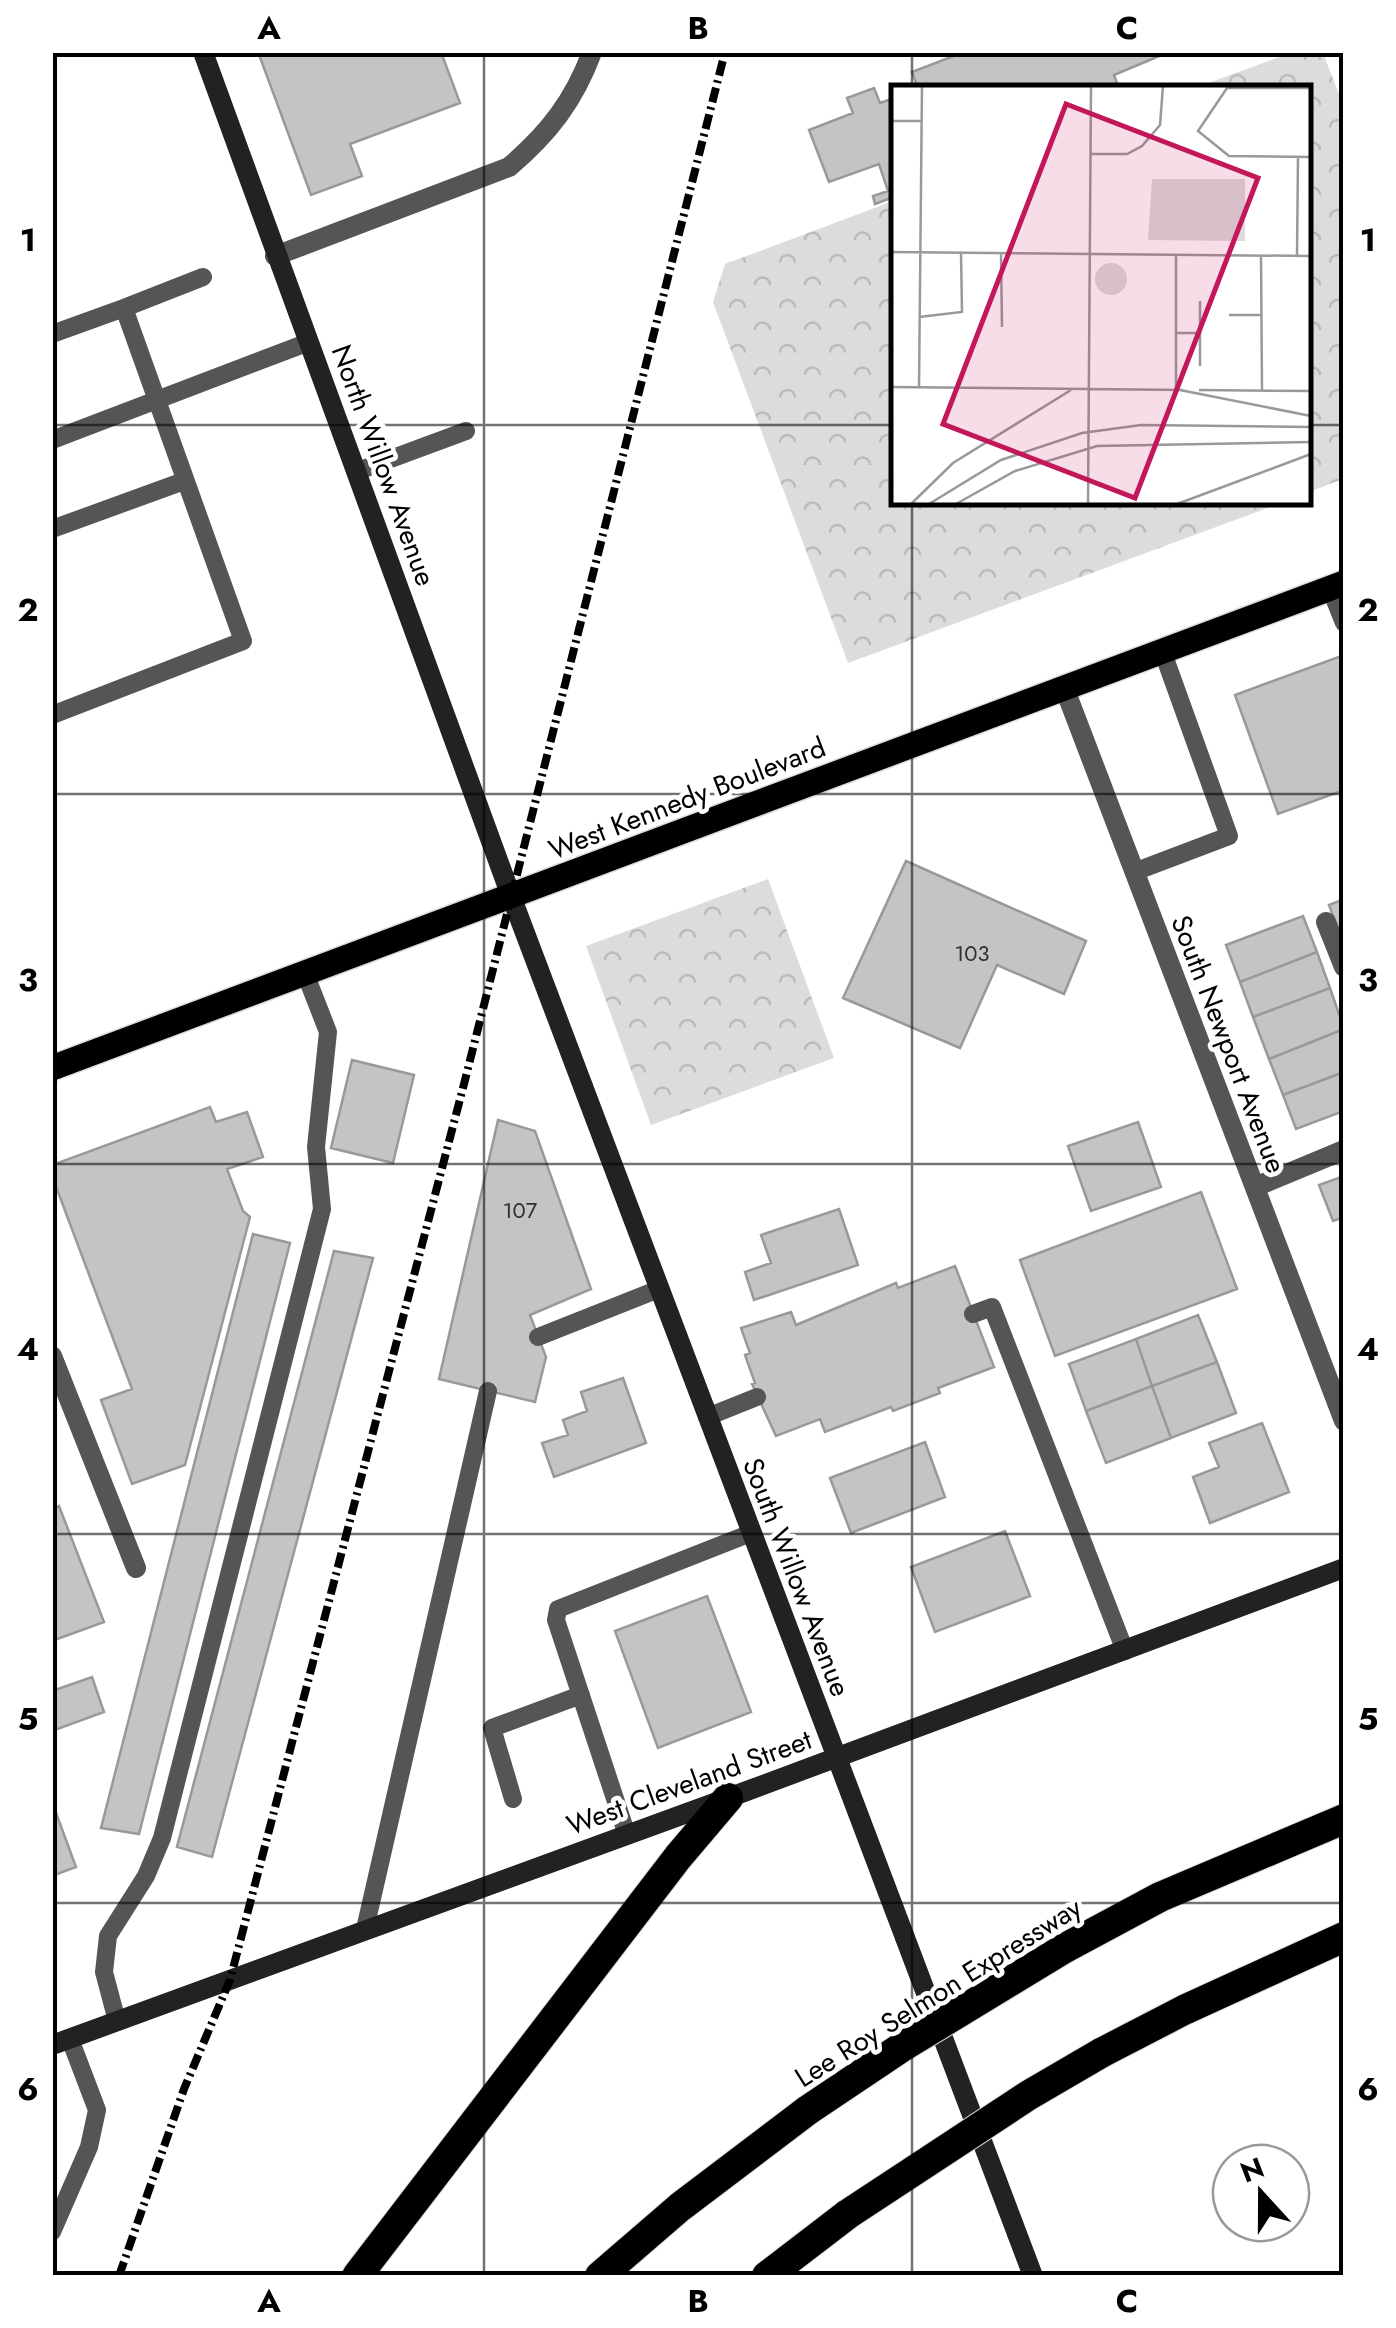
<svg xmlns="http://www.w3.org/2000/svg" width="1396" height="2328" viewBox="0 0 1396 2328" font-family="Jost,sans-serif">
  <defs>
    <pattern id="forest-crowns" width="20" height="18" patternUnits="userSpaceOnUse" patternTransform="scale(2.5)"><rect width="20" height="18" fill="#dcdcdc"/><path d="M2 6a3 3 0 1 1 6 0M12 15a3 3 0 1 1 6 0" fill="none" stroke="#bbb"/></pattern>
  </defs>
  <rect width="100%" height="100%" fill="#fff"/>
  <path fill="url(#forest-crowns)" d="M1291,53H1323L1344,107L1343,479L1309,492L1308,88L1197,87Z
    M893,201L894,502L1281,503L848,663L713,302L725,264Z
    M768,879L834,1058L651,1125L586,946Z"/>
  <path fill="#c4c4c4" stroke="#999" stroke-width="2.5" d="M258,52H441L460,103L350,144L362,176L311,195Z
    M964,52H1163L1164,54L1114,75L1119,88H918L912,72Z
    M874,88L880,103L894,98V197L875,204L873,196L888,191L879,164L829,182L809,130L853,113L847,98Z
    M1344,655V790L1278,814L1235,695Z
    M906,861L1086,941L1064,994L997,965L960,1048L843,998Z
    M1344,899V943H1343L1329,905Z
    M1303,916L1317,952L1240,982L1226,945Z
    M1317,952L1330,988L1253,1017L1240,982Z
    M1330,988L1344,1029L1269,1059L1253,1017Z
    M1344,1029V1072L1283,1095L1269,1059Z
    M352,1060L414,1075L393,1163L331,1148Z
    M1344,1072V1111L1296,1129L1283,1095Z
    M210,1107L216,1122L247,1112L263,1157L227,1169L243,1211L250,1217L185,1465L132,1484L101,1400L132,1389L52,1176V1165Z
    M498,1120L535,1131L591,1289L530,1315L546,1357L535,1402L439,1379Z
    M1138,1122L1161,1187L1091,1211L1068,1146Z
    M1344,1176V1217L1333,1221L1319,1185Z
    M1201,1192L1237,1289L1055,1356L1020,1260Z
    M839,1209L858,1265L754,1300L745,1272L771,1263L761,1235Z
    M253,1234L290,1243L139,1834L101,1828Z
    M334,1251L373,1258L212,1857L177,1847Z
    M955,1266L994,1367L938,1388L940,1393L893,1411L891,1407L825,1432L820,1419L776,1436L752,1384L755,1383L745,1355L750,1353L741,1328L791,1312L796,1325L896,1283L898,1288Z
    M1198,1315L1217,1362L1152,1386L1136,1339Z
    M1136,1339L1152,1386L1086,1411L1069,1364Z
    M1217,1362L1236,1413L1171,1438L1152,1386Z
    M623,1378L646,1443L554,1477L542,1443L568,1435L563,1420L587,1411L581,1392Z
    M1152,1386L1171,1438L1106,1463L1086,1411Z
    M1262,1423L1289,1492L1210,1523L1193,1477L1219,1467L1209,1443Z
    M925,1442L945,1497L851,1533L830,1478Z
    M59,1506L104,1622L52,1641V1509Z
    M1005,1531L1030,1596L935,1632L911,1567Z
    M707,1596L751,1712L658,1748L615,1631Z
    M92,1677L104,1712L52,1731V1691Z
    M52,1802L76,1867L52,1876Z"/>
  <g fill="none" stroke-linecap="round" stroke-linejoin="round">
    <g stroke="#dbdbdb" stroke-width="28">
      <path id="primary" d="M52,1068L1344,583"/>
    </g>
    <g stroke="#dbdbdb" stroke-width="32">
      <path id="highway" d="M1065,1948L1160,1897L1344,1819
        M1101,2053L1184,2010L1344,1937
        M357,2276L678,1857L728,1798
        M600,2276L680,2207L808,2110
        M767,2276L848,2214"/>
    </g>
    <path stroke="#555" stroke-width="18" d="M124,308L203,277
      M52,334L124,308L243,641L52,715
      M52,440L309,342
      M358,471L466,431
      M52,529L184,481
      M1330,588L1344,623
      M1134,872L1229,836L1162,650
      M973,1314L992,1307L1125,1651
      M538,1337L659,1289
      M707,1417L757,1397
      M513,1799L492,1728L581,1695
      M627,1835L556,1620L558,1609L751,1533
      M365,1929L488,1391
      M117,2021L104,1972L108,1936L146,1876L162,1838L322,1209L316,1147L328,1032L305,973
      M52,2232L89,2147L97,2110L70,2039"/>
    <path stroke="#555" stroke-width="20" d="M275,256L509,167C548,134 574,101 592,52
      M1064,687L1344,1421
      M1326,922L1344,967
      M1255,1187L1344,1150
      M52,1356L136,1568"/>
    <path stroke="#222" stroke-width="20" d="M203,52L511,896L1033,2276
      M52,2045L728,1798L1344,1568"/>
    <use href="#primary" stroke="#000" stroke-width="25"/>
    <use href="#highway" stroke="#000" stroke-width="30"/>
    <path stroke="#000" stroke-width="8" stroke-dasharray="15 5 2.5 5" stroke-linecap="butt" d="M119,2276L184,2089L230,1980L464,1084L725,52"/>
    <g stroke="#dbdbdb" stroke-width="32" stroke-linecap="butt">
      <path id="highway-bridge" d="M808,2110L902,2047L1065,1948
        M848,2214L1029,2095L1101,2053"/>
    </g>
    <use href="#highway-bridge" stroke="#000" stroke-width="30"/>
  </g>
  <path fill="none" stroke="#000" stroke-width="2.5" stroke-opacity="0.55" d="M484,52V2276M912,52V88M52,425H894M1308,425H1344M912,502V2276M52,794H1344M52,1164H1344M52,1534H1344M52,1903H1344"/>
  <g text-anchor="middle" stroke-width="9" stroke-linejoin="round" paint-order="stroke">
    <g font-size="22" fill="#313131">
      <text x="972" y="961">103</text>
      <text x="520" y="1218">107</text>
    </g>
    <g font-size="28" fill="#000" stroke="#fff">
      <text transform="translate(384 465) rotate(70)" y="10">North Willow Avenue</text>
      <text transform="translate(687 798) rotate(-21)" y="10">West Kennedy Boulevard</text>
      <text transform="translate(1229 1044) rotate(69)" y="10">South Newport Avenue</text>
      <text transform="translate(797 1577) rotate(69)" y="10">South Willow Avenue</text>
      <text transform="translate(689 1782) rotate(-20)" y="10">West Cleveland Street</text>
      <text transform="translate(938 1992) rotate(-32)" y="10">Lee Roy Selmon Expressway</text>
    </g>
  </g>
  <g transform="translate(891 85)">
    <rect width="420" height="420" fill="#fff"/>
    <path d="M261,94H354V156L257,155ZM204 194a16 16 0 1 1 32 0a16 16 0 1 1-32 0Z" fill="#dcdcdc"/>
    <path fill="none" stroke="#999" stroke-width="2.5" d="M420,3H336L307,46L338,71L420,72M0,36H31M199,69H236L251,61L269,40L272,1M0,167L420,171M110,168L111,242M370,170L371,305M406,171L407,72M338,230H371M28,232L71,227L70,168M285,248H309V216M309,248V281M0,302L292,305M28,302L31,1M285,305V170M289,305L420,331M308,305L420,306M20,419L62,378L180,305M38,419L110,375L191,348L250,340L420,342M65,419L124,386L206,361L420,357M197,419L200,1M286,419L420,369"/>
    <path fill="#c2185b" fill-opacity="0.15" stroke="#c2185b" stroke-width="5" d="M175,19L367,93L244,413L52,339Z"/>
    <rect width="420" height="420" fill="none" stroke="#000" stroke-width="5"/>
  </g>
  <rect width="1396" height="2328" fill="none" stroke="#ffffff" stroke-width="110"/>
  <g transform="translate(1261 2193) rotate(339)"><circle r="48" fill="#ffffff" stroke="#999999" stroke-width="2.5"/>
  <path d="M0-8L18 38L0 25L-18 38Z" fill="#000000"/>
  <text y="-15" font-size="28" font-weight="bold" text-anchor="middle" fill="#000000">N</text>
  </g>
  <rect x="55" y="55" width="1286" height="2218" fill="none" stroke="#000" stroke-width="4"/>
  <g font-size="32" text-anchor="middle" font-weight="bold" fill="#000">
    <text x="269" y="39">A</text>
    <text x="698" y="39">B</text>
    <text x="1127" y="39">C</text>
    <text x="28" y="251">1</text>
    <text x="1368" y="251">1</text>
    <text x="28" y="621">2</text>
    <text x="1368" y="621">2</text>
    <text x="28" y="991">3</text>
    <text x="1368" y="991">3</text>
    <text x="28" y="1360">4</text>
    <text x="1368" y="1360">4</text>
    <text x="28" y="1730">5</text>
    <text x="1368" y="1730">5</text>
    <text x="28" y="2100">6</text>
    <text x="1368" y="2100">6</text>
    <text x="269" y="2312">A</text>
    <text x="698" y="2312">B</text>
    <text x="1127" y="2312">C</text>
  </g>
</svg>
